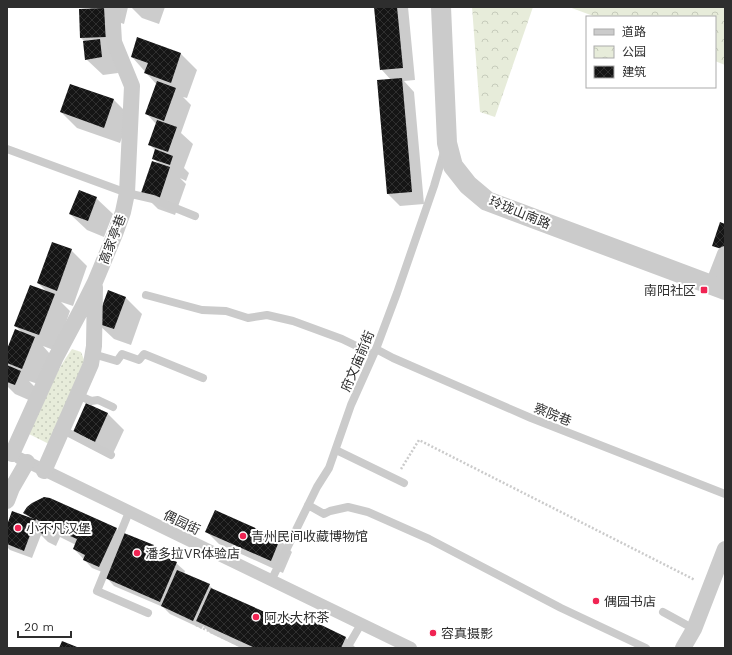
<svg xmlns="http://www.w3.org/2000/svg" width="732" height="655" viewBox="0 0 732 655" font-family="'Work Sans','Noto Sans SC',sans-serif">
  <defs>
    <pattern id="grass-dots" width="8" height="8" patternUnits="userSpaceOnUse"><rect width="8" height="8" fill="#e7ecda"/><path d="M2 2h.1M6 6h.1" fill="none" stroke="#c6cbbb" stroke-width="1.8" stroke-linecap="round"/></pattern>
    <pattern id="park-crowns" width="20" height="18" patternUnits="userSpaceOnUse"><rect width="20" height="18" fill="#e7ecda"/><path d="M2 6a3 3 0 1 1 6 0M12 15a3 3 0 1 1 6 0" fill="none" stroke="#c6cbbb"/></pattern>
    <pattern id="building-cross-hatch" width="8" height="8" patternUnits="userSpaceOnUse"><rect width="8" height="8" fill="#151515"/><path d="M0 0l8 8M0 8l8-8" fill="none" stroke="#2f2f2f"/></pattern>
  </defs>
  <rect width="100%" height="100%" fill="#fff"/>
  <path fill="url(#grass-dots)" d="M72,349L81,352L85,362L49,444L29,434C42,405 53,375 72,349Z"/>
  <path fill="url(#park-crowns)" d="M472,7H533L495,117L480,112Z
    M569,7H725V65L715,61V17H596Z"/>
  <path fill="#0003" d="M89,7H128L124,24L118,22L116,56L118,73L103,75L86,59L85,42L81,38L91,9Z
    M131,7H165L159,24L142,18Z
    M375,7H408L415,80L404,81L414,92L424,204L400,206L388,194L391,80L381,69Z
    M181,54L197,70L187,98L183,97L191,105L181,133L193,144L184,168L189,173L186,181L180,178L186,184L175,215L158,209L142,193L159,164L153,158L156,151L149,144L156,124L147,114L157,85L132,57Z
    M114,100L130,116L120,143L77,128L61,112Z
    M96,198L113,214L104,237L87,230L70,214Z
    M71,250L87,266L73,306L61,302L70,311L56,351L43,346L50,354L38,384L29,381L36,388L31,401L15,394L7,386V366L10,367L7,364V352L23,333L15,326L48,293L38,283Z
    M109,291L126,298L142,314L131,345L114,339L97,323Z
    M86,404L108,414L124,430L111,458L90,448Z
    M216,511L280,540L292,552L283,573L219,544L207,532Z
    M25,513L116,529L124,536L153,546L161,555V556L176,563L185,571L184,574L209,585L214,590L285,623L312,625L346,638L356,648H241L210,633L203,626L202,629L170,614L163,607L114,586L106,577L107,574L92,568L74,549L76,545L60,537L56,546L48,542L41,535L32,558L10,550L7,547V527L30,518Z"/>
  <path fill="url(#building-cross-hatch)" d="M374,7H397L403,68L380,70Z
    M105,8L106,37L80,38L79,9Z
    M137,37L181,53L171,83L144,73L148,63L131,57Z
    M100,39L102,57L85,60L83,41Z
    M402,78L412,192L387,194L377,80Z
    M157,81L176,88L164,121L145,114Z
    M70,84L114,99L104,128L60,112Z
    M157,120L177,127L168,152L148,145Z
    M155,149L173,156L170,165L152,159Z
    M152,161L170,167L159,200L141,193Z
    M79,190L97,197L88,221L69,214Z
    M720,222L725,224V250L712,246Z
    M52,242L72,249L57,291L37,283Z
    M30,285L55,294L39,335L14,326Z
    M108,290L126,297L114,329L96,323Z
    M15,329L35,337L22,369L7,363V349Z
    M7,365L21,371L15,385L7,382Z
    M86,403L108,413L95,442L73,432Z
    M44,497L50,498L117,528L99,567L83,560L85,555L73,549L77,539L47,526L43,534L34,530L39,521L36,519L24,551L7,544V525L12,511L34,519L23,513L27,507L32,503Z
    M215,510L280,539L271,561L205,532Z
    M124,533L154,545L151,551L177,562L160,602L105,578Z
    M177,570L210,584L193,621L161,606Z
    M211,588L285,621L289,613L311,624L313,621L346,637L341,648H255L196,621Z
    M62,641L77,647V648H59Z"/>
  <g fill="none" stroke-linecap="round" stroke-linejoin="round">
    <path stroke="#cbcbcb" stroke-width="2.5" stroke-dasharray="2 2" stroke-linecap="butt" d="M401,469L419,440L695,580
      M196,625L245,648"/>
    <path stroke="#cbcbcb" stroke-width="8" d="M7,149L127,193L153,199L195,216
      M146,295L202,310L226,311L248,318L267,315L293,321L342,339L373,354
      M376,349L393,358L531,418L725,494
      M93,354L117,361L122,354L139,360L144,354L203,378
      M78,395L91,401L98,400L113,407
      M63,430L111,455
      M336,450L404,483
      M308,505L324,514L330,511L348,507L368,512L429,539L561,608L646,648
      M129,512L97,591L148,613
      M271,581L317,487L329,468L351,405L376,349L397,293L434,186L444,152
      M663,612L694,629
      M347,648L361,624"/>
    <path stroke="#cbcbcb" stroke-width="12" d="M19,458L411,648"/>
    <path stroke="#cbcbcb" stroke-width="16" d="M713,285L725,254
      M12,454L56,357L81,310L95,282L115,234L123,212L127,193L132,86L114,42L112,7
      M44,471L91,364L94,346L95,287
      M7,501L12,488L27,462
      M683,648L694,629L725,549"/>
    <path stroke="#cbcbcb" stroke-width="20" d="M441,7L447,143L453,166L468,185L487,201L725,290"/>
  </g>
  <g fill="#f02453" stroke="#fff" stroke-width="1.5">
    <rect x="700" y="286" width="8" height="8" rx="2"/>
    <circle cx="18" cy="528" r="4"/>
    <circle cx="243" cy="536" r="4"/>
    <circle cx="137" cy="553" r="4"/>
    <circle cx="596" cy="601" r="4"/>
    <circle cx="256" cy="617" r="4"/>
    <circle cx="433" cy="633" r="4"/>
  </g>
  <g text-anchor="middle" stroke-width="4" stroke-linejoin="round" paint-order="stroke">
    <g font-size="13" fill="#2e2e2e" stroke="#fff">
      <text transform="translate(520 212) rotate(22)" y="5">玲珑山南路</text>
      <text transform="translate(112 239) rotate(-69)" y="5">高家亭巷</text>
      <text transform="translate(357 361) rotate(-67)" y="5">府文庙前街</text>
      <text transform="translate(553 414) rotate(22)" y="5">察院巷</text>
      <text transform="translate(182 522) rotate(26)" y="5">偶园街</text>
    </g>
    <g font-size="13" fill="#2e2e2e" stroke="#fff" text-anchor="start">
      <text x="696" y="295" text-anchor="end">南阳社区</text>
      <text x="26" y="533">小不凡汉堡</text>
      <text x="251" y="541">青州民间收藏博物馆</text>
      <text x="145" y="558">潘多拉VR体验店</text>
      <text x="604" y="606">偶园书店</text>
      <text x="264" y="622">阿水大杯茶</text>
      <text x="441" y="638">容真摄影</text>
    </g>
  </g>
  <rect width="732" height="655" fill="none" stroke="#2e2e2e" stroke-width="16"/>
  <rect x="586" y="16" width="130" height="72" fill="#ffffff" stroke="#ababab"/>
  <rect x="594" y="29" width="20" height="6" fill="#cbcbcb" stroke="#ababab"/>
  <text x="622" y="36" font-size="12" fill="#2e2e2e">道路</text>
  <rect x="594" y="46" width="20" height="12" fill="url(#park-crowns)" stroke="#ababab"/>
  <text x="622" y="56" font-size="12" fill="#2e2e2e">公园</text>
  <rect x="594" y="66" width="20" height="12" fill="url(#building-cross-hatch)" stroke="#ababab"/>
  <text x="622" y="76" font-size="12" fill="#2e2e2e">建筑</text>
  <path d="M18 631v6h53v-6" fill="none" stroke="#2e2e2e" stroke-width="2"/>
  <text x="24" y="631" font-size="12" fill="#2e2e2e" stroke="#ffffff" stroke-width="3" paint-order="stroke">20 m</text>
</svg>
